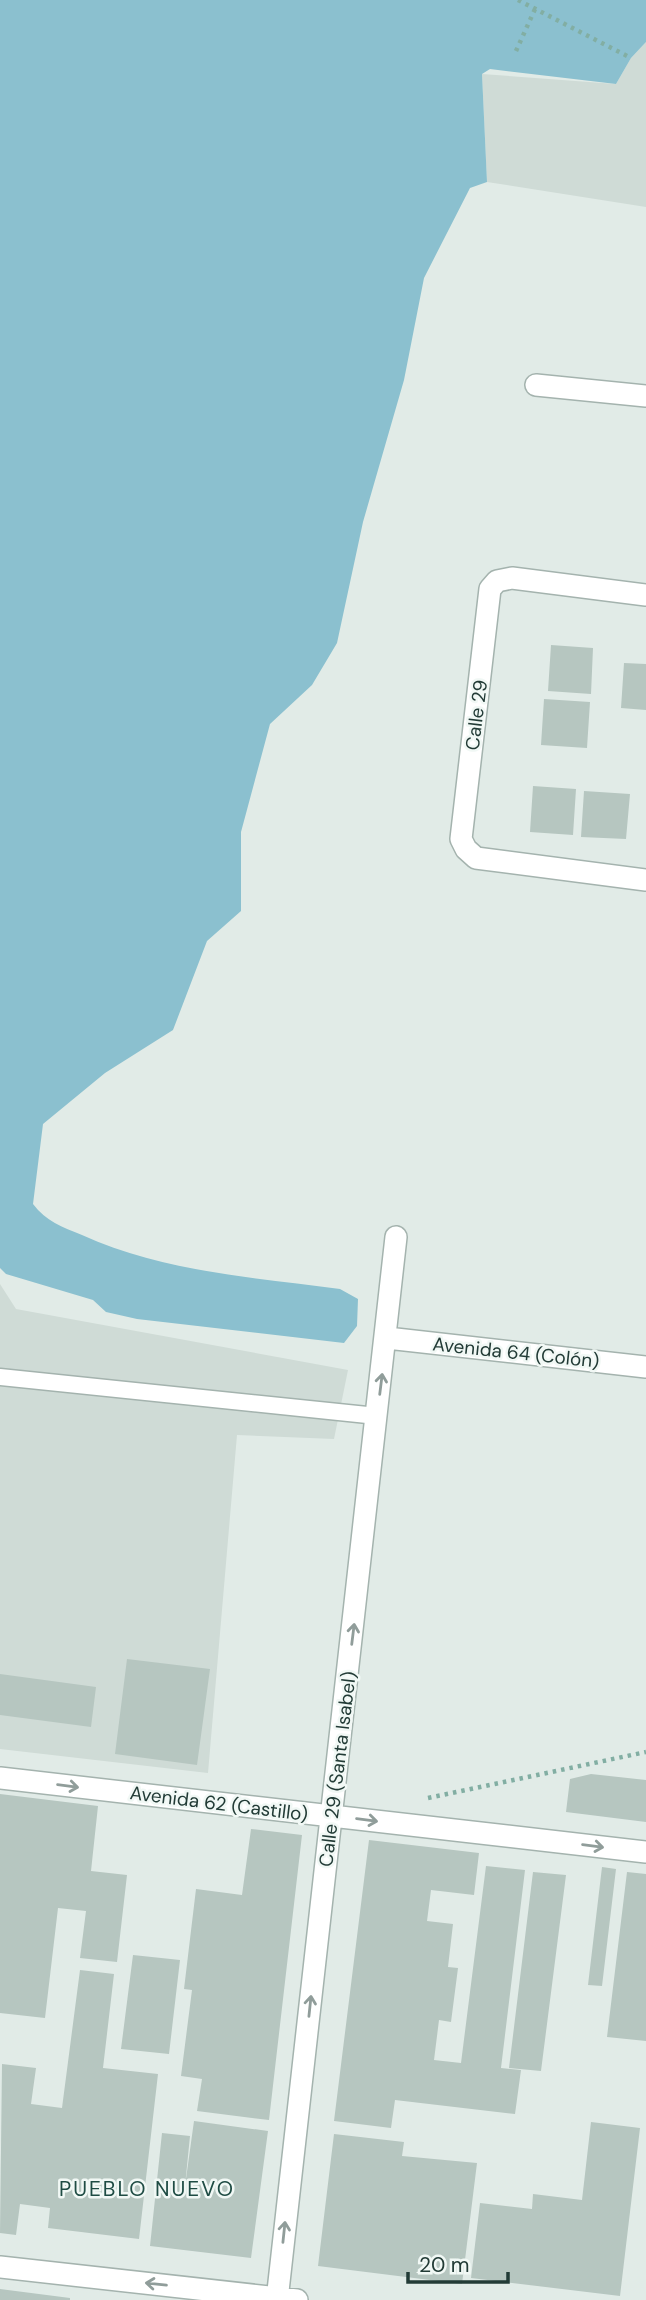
<svg xmlns="http://www.w3.org/2000/svg" width="646" height="2300" viewBox="0 0 646 2300" font-family="'DM Sans',sans-serif">
  <rect width="100%" height="100%" fill="#e1ebe7"/>
  <path fill="#cfdbd6" d="M646,42V207L487,182L482,74L616,84L631,58Z
    M0,1284L16,1309L348,1370L334,1439L237,1435L208,1773L0,1749Z"/>
  <path fill="#8bc0cf" d="M0,0H646V42L631,58L616,84L490,69L482,74L487,182L470,188L424,278L404,380L363,522L337,643L312,685L270,724L241,832V911L207,941L173,1030L105,1073L43,1124L33,1204C46,1221 62,1227 82,1235C163,1272 252,1277 340,1289L358,1299L357,1326L344,1343L137,1319L106,1312L93,1300L6,1274L0,1268Z"/>
  <path fill="#b6c6c0" d="M551,645L593,648L591,694L548,691Z
    M624,663L646,664V710L621,708Z
    M544,699L590,702L587,748L541,745Z
    M533,786L576,789L573,835L530,832Z
    M584,791L630,794L626,839L581,837Z
    M127,1659L210,1669L197,1765L115,1754Z
    M0,1674L96,1687L91,1727L0,1715Z
    M591,1774L646,1780V1822L566,1812L570,1779Z
    M0,1794L98,1806L91,1871L127,1875L117,1962L80,1958L86,1911L58,1908L45,2018L0,2013Z
    M251,1829L302,1835L269,2120L197,2111L202,2079L181,2076L192,1990L184,1989L196,1889L242,1895Z
    M369,1840L479,1853L474,1895L431,1890L427,1921L453,1924L448,1967L458,1968L451,2022L439,2020L434,2060L461,2063L486,1866L525,1870L501,2068L521,2070L515,2114L395,2100L391,2128L334,2121Z
    M602,1867L616,1869L602,1986L588,1985Z
    M533,1872L566,1875L541,2071L509,2068Z
    M627,1872L646,1874V2041L607,2037Z
    M133,1955L180,1960L169,2054L121,2049Z
    M80,1970L114,1974L103,2068L158,2074L139,2239L48,2228L50,2208L20,2204L16,2235L0,2233L2,2064L36,2068L31,2104L62,2108Z
    M194,2121L268,2131L251,2258L150,2246L162,2133L190,2136L185,2186Z
    M591,2122L640,2128L620,2296L471,2278L480,2203L532,2209L533,2194L582,2200Z
    M334,2134L404,2142L402,2156L477,2163L462,2284L318,2266Z
    M0,2289L70,2298V2300H0Z"/>
  <g fill="none" stroke-linecap="round" stroke-linejoin="round">
    <g stroke="#a4b3ae" stroke-width="19">
      <path id="lane" d="M0,1377L377,1416"/>
    </g>
    <g stroke="#a4b3ae" stroke-width="24">
      <path id="street" d="M536,385L646,396
        M646,595L512,578L497,581L490,589L461,839L466,849L476,858L646,880
        M387,1338L646,1367
        M0,1778L646,1852
        M0,2267L297,2300
        M277,2300L396,1237"/>
    </g>
    <path stroke="#82aea3" stroke-width="4.5" stroke-dasharray="3.5 5" stroke-linecap="butt" d="M518,0L631,58
      M516,51L535,9
      M428,1798L646,1752"/>
    <use href="#lane" stroke="#fff" stroke-width="16"/>
    <use href="#street" stroke="#fff" stroke-width="21"/>
  </g>
  <defs><path id="oneway-shaft" d="M-6 0H5M1.5-3L5.5 0L1.5 3" fill="none" stroke-width="1.6" stroke-linecap="round" stroke-linejoin="round" transform="scale(1.75)"/></defs>
  <g stroke="#909d9a">
    <use href="#oneway-shaft" transform="translate(381 1384) rotate(-83)"/>
    <use href="#oneway-shaft" transform="translate(353 1634) rotate(-83)"/>
    <use href="#oneway-shaft" transform="translate(68 1786) rotate(7)"/>
    <use href="#oneway-shaft" transform="translate(367 1820) rotate(7)"/>
    <use href="#oneway-shaft" transform="translate(593 1846) rotate(7)"/>
    <use href="#oneway-shaft" transform="translate(310 2006) rotate(-84)"/>
    <use href="#oneway-shaft" transform="translate(284 2232) rotate(-84)"/>
    <use href="#oneway-shaft" transform="translate(156 2284) rotate(-174)"/>
  </g>
  <g text-anchor="middle" stroke-width="5" stroke-linejoin="round" paint-order="stroke">
    <g font-size="19" fill="#223b36" stroke="#f1f8f5">
      <text transform="translate(476 715) rotate(-83)" y="7">Calle 29</text>
      <text transform="translate(516 1352) rotate(6)" y="7">Avenida 64 (Colón)</text>
      <text transform="translate(337 1769) rotate(-83)" y="7">Calle 29 (Santa Isabel)</text>
      <text transform="translate(219 1803) rotate(7)" y="7">Avenida 62 (Castillo)</text>
    </g>
    <g font-size="21" letter-spacing="2" fill="#1f4c44" stroke="#f1f8f5">
      <text x="147" y="2196">PUEBLO NUEVO</text>
    </g>
  </g>
  <path d="M408 2272v10h100v-10" fill="none" stroke="#223b36" stroke-width="3.5"/>
  <text x="419" y="2272" font-size="21" fill="#223b36" stroke="#f1f8f5" stroke-width="5" paint-order="stroke">20 m</text>
</svg>
